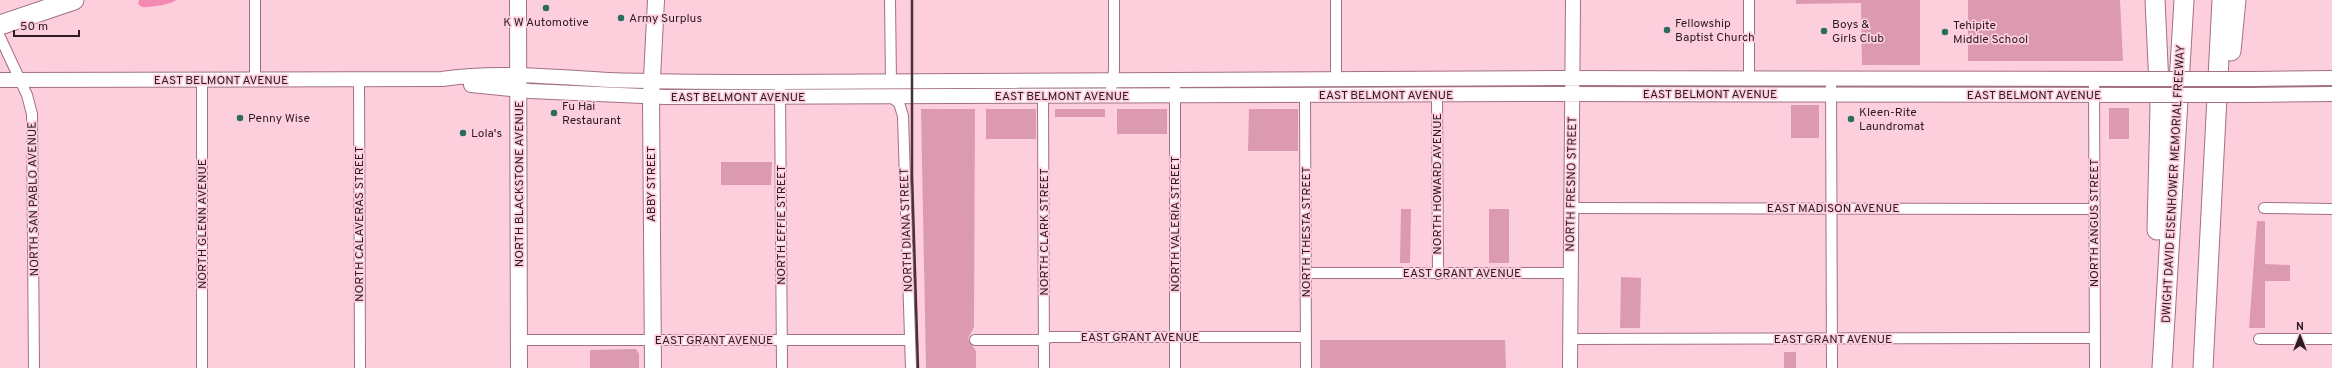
<svg xmlns="http://www.w3.org/2000/svg" width="2332" height="368" viewBox="0 0 2332 368" font-family="Overpass,sans-serif">
  <rect width="100%" height="100%" fill="#fdcfdd"/>
  <path fill="#dc9ab0" d="M1796,0H1920V65H1862L1861,3L1796,4Z
    M1968,0H2120L2123,61H1968Z
    M1791,105H1819V138H1791Z
    M2109,108H2129V139H2109Z
    M921,109H975L974,327L968,339L976,351V368H926Z
    M986,109H1036V139H986Z
    M1055,109H1105V117H1055Z
    M1117,109H1167V134H1117Z
    M1249,109H1298V151H1248Z
    M721,162H772L771,185H721Z
    M1401,209H1411L1410,263H1400Z
    M1489,209H1509V263H1489Z
    M2257,221H2265V264L2290,265V281H2265V328H2249Z
    M1621,277L1641,278L1640,328H1620Z
    M1320,340H1505L1506,368H1320Z
    M636,349L639,354V368H590V350Z
    M1784,352H1796V368H1784Z"/>
  <path fill="#f489b1" d="M139,0H176C173,4 148,8 142,7L138,4Z"/>
  <g fill="none" stroke-linecap="round" stroke-linejoin="round">
    <g stroke="#a37081" stroke-width="12">
      <path id="minor" d="M890,0L891,82
        M1749,0V78
        M0,37L27,95L32,114L34,368
        M1831,78L1832,368
        M1336,79V0
        M2094,79L2095,368
        M202,80V368
        M255,80V0
        M359,80L360,368
        M780,90L782,368
        M1437,95L1438,274
        M1110,96L1114,70V0
        M1305,96L1306,368
        M891,97L899,103L903,116L911,368
        M1043,97L1044,368
        M1572,208L2094,209
        M2264,208L2332,209
        M1306,273H1570
        M1570,339L2095,338
        M2259,339H2332
        M519,340H910
        M975,340H1036L1051,337H1306
        M1175,368V81"/>
    </g>
    <g stroke="#a37081" stroke-width="16">
      <path id="secondary" d="M2253,79L2332,78
        M0,80L442,79C496,71 554,77 609,80C663,82 718,82 773,82L1556,78L2136,79
        M471,85L530,91L665,97L1557,94L2137,95
        M2251,95L2332,94
        M1570,368L1573,0"/>
    </g>
    <g stroke="#a37081" stroke-width="18">
      <path id="primary" d="M518,0L519,368
        M653,368L651,97L656,0"/>
    </g>
    <g stroke="#a37081" stroke-width="21">
      <path id="motorway" d="M2155,0L2160,107L2157,230
        M0,25L74,0
        M2231,51L2236,0
        M2162,368L2184,0
        M2203,368L2222,0"/>
    </g>
    <use href="#minor" stroke="#fff" stroke-width="10"/>
    <use href="#secondary" stroke="#fff" stroke-width="14"/>
    <use href="#primary" stroke="#fff" stroke-width="16"/>
    <use href="#motorway" stroke="#fff" stroke-width="19"/>
    <path stroke="#483139" stroke-width="2.5" d="M912,0V175L918,368"/>
    <g stroke="#a37081" stroke-width="16" stroke-linecap="butt">
      <path id="secondary-bridge" d="M2136,79H2253
        M2137,95H2251"/>
    </g>
    <use href="#secondary-bridge" stroke="#fff" stroke-width="14"/>
  </g>
  <g fill="#286c5e" stroke="#fdcfdd" stroke-width="1.5">
    <circle cx="546" cy="8" r="4"/>
    <circle cx="621" cy="18" r="4"/>
    <circle cx="1667" cy="30" r="4"/>
    <circle cx="1824" cy="31" r="4"/>
    <circle cx="1945" cy="32" r="4"/>
    <circle cx="554" cy="113" r="4"/>
    <circle cx="240" cy="118" r="4"/>
    <circle cx="1851" cy="119" r="4"/>
    <circle cx="463" cy="133" r="4"/>
  </g>
  <g text-anchor="middle" stroke-width="3.5" stroke-linejoin="round" paint-order="stroke">
    <g font-size="12" fill="#2e1a21" stroke="#fdcfdd" text-anchor="start">
      <text x="629" y="22">Army Surplus</text>
      <text x="546" y="26" text-anchor="middle">K W Automotive</text>
      <text x="1675" y="27">Fellowship<tspan x="1675" dy="14">Baptist Church</tspan></text>
      <text x="1832" y="28">Boys &amp;<tspan x="1832" dy="14">Girls Club</tspan></text>
      <text x="1953" y="29">Tehipite<tspan x="1953" dy="14">Middle School</tspan></text>
      <text x="562" y="110">Fu Hai<tspan x="562" dy="14">Restaurant</tspan></text>
      <text x="1859" y="116">Kleen-Rite<tspan x="1859" dy="14">Laundromat</tspan></text>
      <text x="248" y="122">Penny Wise</text>
      <text x="471" y="137">Lola's</text>
    </g>
    <g font-size="12" fill="#2e1a21" stroke="#fdcfdd">
      <text x="221" y="84">EAST BELMONT AVENUE</text>
      <text x="1710" y="98">EAST BELMONT AVENUE</text>
      <text x="1386" y="99">EAST BELMONT AVENUE</text>
      <text x="2034" y="99">EAST BELMONT AVENUE</text>
      <text x="1062" y="100">EAST BELMONT AVENUE</text>
      <text x="738" y="101">EAST BELMONT AVENUE</text>
      <text transform="translate(519 184) rotate(-90)" y="4">NORTH BLACKSTONE AVENUE</text>
      <text transform="translate(651 184) rotate(-90)" y="4">ABBY STREET</text>
      <text transform="translate(1437 184) rotate(-90)" y="4">NORTH HOWARD AVENUE</text>
      <text transform="translate(1571 184) rotate(-89)" y="4">NORTH FRESNO STREET</text>
      <text transform="translate(2173 184) rotate(-87)" y="4">DWIGHT DAVID EISENHOWER MEMORIAL FREEWAY</text>
      <text transform="translate(33 199) rotate(-91)" y="4">NORTH SAN PABLO AVENUE</text>
      <text x="1833" y="212">EAST MADISON AVENUE</text>
      <text transform="translate(2094 223) rotate(-90)" y="4">NORTH ANGUS STREET</text>
      <text transform="translate(202 224) rotate(-90)" y="4">NORTH GLENN AVENUE</text>
      <text transform="translate(359 224) rotate(-90)" y="4">NORTH CALAVERAS STREET</text>
      <text transform="translate(1175 224) rotate(-90)" y="4">NORTH VALERIA STREET</text>
      <text transform="translate(781 225) rotate(-90)" y="4">NORTH EFFIE STREET</text>
      <text transform="translate(906 230) rotate(-92)" y="4">NORTH DIANA STREET</text>
      <text transform="translate(1044 232) rotate(-90)" y="4">NORTH CLARK STREET</text>
      <text transform="translate(1306 232) rotate(-90)" y="4">NORTH THESTA STREET</text>
      <text x="1462" y="277">EAST GRANT AVENUE</text>
      <text x="1140" y="341">EAST GRANT AVENUE</text>
      <text x="1833" y="343">EAST GRANT AVENUE</text>
      <text x="714" y="344">EAST GRANT AVENUE</text>
    </g>
  </g>
  <g transform="translate(2300 336)" stroke="#fdcfdd" stroke-width="3" paint-order="stroke">
  <path d="M0-3L7 15L0 10L-7 15Z" fill="#2e1a21"/>
  <text y="-6" font-size="11" font-weight="bold" text-anchor="middle" fill="#2e1a21">N</text>
  </g>
  <path d="M14 30v6h65v-6" fill="none" stroke="#2e1a21" stroke-width="2"/>
  <text x="20" y="30" font-size="12" fill="#2e1a21" stroke="#fdcfdd" stroke-width="3" paint-order="stroke">50 m</text>
</svg>
